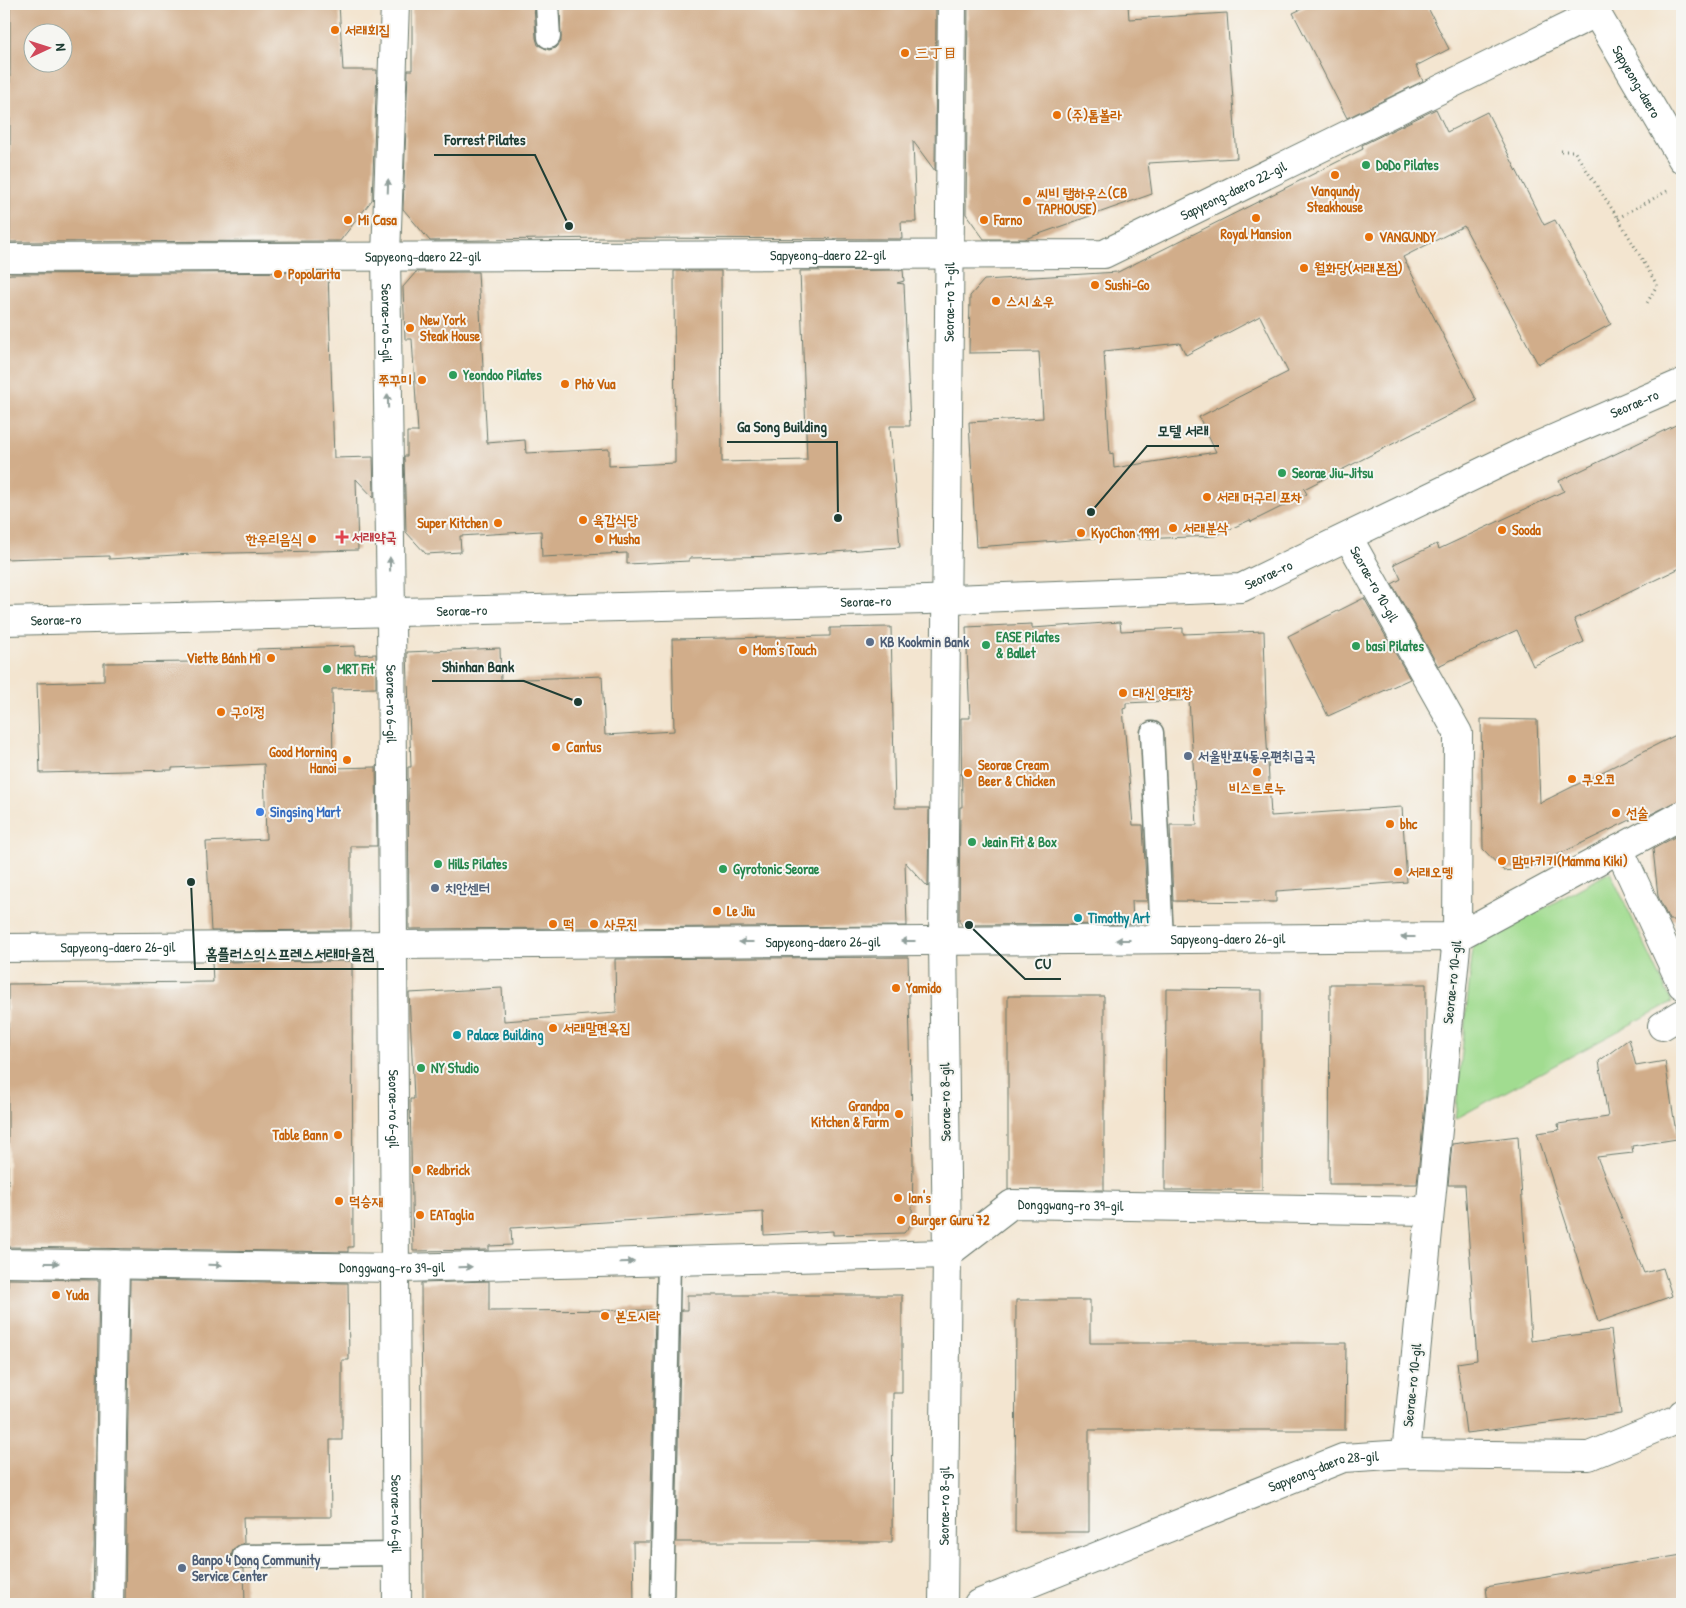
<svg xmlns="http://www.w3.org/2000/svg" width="1686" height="1608" font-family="'Patrick Hand','LXGW WenKai TC','Poor Story',sans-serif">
  <rect width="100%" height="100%" fill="#f6f6f2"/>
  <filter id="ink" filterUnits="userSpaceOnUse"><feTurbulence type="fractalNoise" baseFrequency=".02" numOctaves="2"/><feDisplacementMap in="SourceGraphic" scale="10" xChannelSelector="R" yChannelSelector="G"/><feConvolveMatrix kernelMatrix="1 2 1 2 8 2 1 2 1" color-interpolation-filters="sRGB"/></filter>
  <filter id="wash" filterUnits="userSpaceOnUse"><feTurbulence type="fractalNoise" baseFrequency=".0096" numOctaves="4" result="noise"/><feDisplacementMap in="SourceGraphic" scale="20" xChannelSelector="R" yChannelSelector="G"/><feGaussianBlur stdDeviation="1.12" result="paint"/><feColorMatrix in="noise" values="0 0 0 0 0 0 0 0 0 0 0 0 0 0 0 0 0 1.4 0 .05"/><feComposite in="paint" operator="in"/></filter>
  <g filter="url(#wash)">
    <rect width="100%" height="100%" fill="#f3e5d0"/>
    <path fill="#a1dc90" stroke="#608c62" d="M 1610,872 L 1672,1002 L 1455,1119 L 1473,947 Z"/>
    <g id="blocks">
      <path fill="#d1ad8a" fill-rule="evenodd" d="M 10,4 L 339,4 L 343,70 L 377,70 L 372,200 L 340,241 L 10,242 ZM 32,32 L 62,32 L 62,62 L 32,62 Z
        M 412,4 L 534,4 L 536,38 L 538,45 L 549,50 L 556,48 L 561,42 L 560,4 L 936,4 L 935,171 L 913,141 L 916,222 L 901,222 L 902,239 L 601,238 L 430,241 L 403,209 L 408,70 L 412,70 Z
        M 968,4 L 1128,4 L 1129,19 L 1227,13 L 1237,158 L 1148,163 L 1152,194 L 1025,239 L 984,239 L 966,214 Z
        M 1312,4 L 1426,4 L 1449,49 L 1416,66 L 1423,81 L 1347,118 L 1293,13 Z
        M 1436,109 L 1447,132 L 1487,112 L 1544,225 L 1555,220 L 1611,324 L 1538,364 L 1464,226 L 1403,257 L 1477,401 L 1304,489 L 1307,494 L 1251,522 L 1250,520 L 1215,536 L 1139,539 L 1139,535 L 976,547 L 969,422 L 1043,418 L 1039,352 L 969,353 L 970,296 L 984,280 L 1118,272 L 1363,149 L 1362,145 ZM 1260,316 L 1288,372 L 1199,417 L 1216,452 L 1114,468 L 1113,453 L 1110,454 L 1104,351 L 1180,343 L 1186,355 Z
        M 903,270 L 904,281 L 897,283 L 904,284 L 910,426 L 890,426 L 900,547 L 781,556 L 689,558 L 689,561 L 627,564 L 627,553 L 542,557 L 541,531 L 460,536 L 461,552 L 426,554 L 406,532 L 404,456 L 407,456 L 407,432 L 418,432 L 412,339 L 405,339 L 403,287 L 416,272 L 478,272 L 487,443 L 525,440 L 526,453 L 609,449 L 609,466 L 675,463 L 674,271 L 721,271 L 722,462 L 807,460 L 800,271 Z
        M 328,272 L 334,458 L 373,457 L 374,498 L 356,479 L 358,550 L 192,554 L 109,559 L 109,556 L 4,559 L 4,275 L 11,274 Z
        M 1682,422 L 1682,567 L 1574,619 L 1584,642 L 1533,666 L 1517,630 L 1438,666 L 1392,584 L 1401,579 L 1394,564 L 1437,544 L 1439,549 L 1564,491 L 1559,481 Z
        M 1364,598 L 1410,679 L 1328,716 L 1288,636 Z
        M 1120,622 L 1121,631 L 1183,628 L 1183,634 L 1264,631 L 1266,707 L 1265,707 L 1271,816 L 1402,807 L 1407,882 L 1276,891 L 1276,902 L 1173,901 L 1170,825 L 1197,825 L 1189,700 L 1126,703 L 1126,708 L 1123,709 L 1133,825 L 1143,825 L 1147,901 L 1132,901 L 1133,924 L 962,925 L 959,921 L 960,807 L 962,807 L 961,718 L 970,718 L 966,627 L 1032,624 L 1032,628 Z
        M 891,627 L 895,808 L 929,808 L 928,887 L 905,862 L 907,926 L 409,929 L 408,767 L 411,767 L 407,652 L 500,648 L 501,680 L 602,676 L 605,735 L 674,731 L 672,639 L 830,636 L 830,628 Z
        M 355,646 L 355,655 L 376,654 L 376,688 L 332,689 L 333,768 L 376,767 L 377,846 L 351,846 L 351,930 L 211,931 L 206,842 L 266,839 L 264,764 L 172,768 L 172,770 L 40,773 L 37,683 L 104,681 L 104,663 L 194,662 L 194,659 L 257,656 L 257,649 Z
        M 1481,719 L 1537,720 L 1540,803 L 1682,732 L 1682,799 L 1649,815 L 1649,811 L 1530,868 L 1504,871 L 1483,849 Z
        M 1682,833 L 1682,920 L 1669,920 L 1658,896 L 1653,849 Z
        M 908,957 L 913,1161 L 912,1223 L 904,1233 L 833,1235 L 833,1231 L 764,1235 L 763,1212 L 511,1228 L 512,1245 L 489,1246 L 489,1250 L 413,1251 L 410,1099 L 414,1099 L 409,993 L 502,988 L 504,1021 L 616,1013 L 615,959 Z
        M 352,961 L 353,1247 L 348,1247 L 348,1252 L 8,1247 L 8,984 L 213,982 L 212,962 Z
        M 1330,984 L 1426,984 L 1426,1094 L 1417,1184 L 1329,1184 Z
        M 1166,989 L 1262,990 L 1262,1190 L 1165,1190 Z
        M 1008,996 L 1104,996 L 1104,1190 L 1008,1190 Z
        M 1629,1039 L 1636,1066 L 1665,1061 L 1677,1139 L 1632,1146 L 1633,1153 L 1597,1157 L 1644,1273 L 1663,1268 L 1672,1296 L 1598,1322 L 1537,1133 L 1559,1130 L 1558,1124 L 1608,1117 L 1599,1061 Z
        M 1518,1136 L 1531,1341 L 1611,1330 L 1621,1414 L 1466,1433 L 1457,1363 L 1477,1360 L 1465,1185 L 1448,1185 L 1452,1144 Z
        M 8,1279 L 99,1280 L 93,1604 L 4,1604 L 4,1287 L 8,1287 Z
        M 130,1280 L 348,1283 L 349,1360 L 342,1360 L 342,1440 L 330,1440 L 331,1517 L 243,1517 L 244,1543 L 233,1549 L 231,1557 L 237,1567 L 244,1569 L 245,1604 L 125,1604 Z
        M 489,1281 L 489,1311 L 655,1310 L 650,1542 L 633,1542 L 634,1604 L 423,1604 L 421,1283 Z
        M 687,1295 L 902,1295 L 902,1393 L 893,1393 L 892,1542 L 676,1542 L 681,1310 L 687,1310 Z
        M 1016,1300 L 1090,1300 L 1090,1343 L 1346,1343 L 1345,1430 L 1089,1430 L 1089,1532 L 1015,1532 Z
        M 1682,1555 L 1682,1604 L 1488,1604 L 1486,1587 Z"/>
    </g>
  </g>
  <g filter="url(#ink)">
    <use href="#blocks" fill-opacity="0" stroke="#69786b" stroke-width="1"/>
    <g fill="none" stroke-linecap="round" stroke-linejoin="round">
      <defs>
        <path id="service" d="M 547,4 L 549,37
          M 1152,733 L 1162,939
          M 244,1556 L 396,1554
          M 662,1604 L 669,1261"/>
        <g id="minor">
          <path id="s1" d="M 395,4 L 386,255 L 391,612 L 397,1604"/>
          <path id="s2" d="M 4,258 L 1104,254 L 1596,13"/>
          <path id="s3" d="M 1348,537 L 1458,733 L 1457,937 L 1406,1454"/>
          <path d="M 1619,849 L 1682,985"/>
          <path id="s4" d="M 4,948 L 1457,937 L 1682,815"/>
          <path d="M 1662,1026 L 1682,1014"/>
          <path id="s5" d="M 4,1263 L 402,1268 L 947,1254 L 1012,1204 L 1429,1211"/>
          <path d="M 109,1604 L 115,1264"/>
          <path id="s6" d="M 943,1604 L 947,1254 L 943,941 L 952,4"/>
          <path id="s7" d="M 978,1604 L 1343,1458 L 1406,1454 L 1589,1456 L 1678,1419 L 1682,1414"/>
        </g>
        <g id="tertiary">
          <path id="s8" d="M 4,621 L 926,600 L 1241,588 L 1521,453 L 1682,383"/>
        </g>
        <g id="primary">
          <path id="s9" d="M 1591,4 L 1682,159"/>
        </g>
      </defs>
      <use href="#service" stroke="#69786b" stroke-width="25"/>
      <use href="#minor" stroke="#69786b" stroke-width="30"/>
      <use href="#tertiary" stroke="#69786b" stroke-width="30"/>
      <use href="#primary" stroke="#69786b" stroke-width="30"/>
      <path stroke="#69786b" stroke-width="3" stroke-dasharray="1 4" stroke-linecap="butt" d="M 1561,151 L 1574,151 L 1618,218 L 1657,285 L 1646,305
        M 1618,218 L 1669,190"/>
      <use href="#service" stroke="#fff" stroke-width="22"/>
      <use href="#minor" stroke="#fff" stroke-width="28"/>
      <use href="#tertiary" stroke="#fff" stroke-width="28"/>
      <use href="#primary" stroke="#fff" stroke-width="28"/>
    </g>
    <defs><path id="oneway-solid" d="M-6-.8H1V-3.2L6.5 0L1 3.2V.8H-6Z" transform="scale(1.25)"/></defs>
    <g fill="#8f9e9a">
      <use href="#oneway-solid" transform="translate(388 186) rotate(-88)"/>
      <use href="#oneway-solid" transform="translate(388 401) rotate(-91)"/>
      <use href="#oneway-solid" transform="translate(390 564) rotate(-91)"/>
      <use href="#oneway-solid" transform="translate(1408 937) rotate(180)"/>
      <use href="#oneway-solid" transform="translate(1123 940) rotate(180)"/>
      <use href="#oneway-solid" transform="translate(908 941) rotate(180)"/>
      <use href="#oneway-solid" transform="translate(746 942) rotate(180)"/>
      <use href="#oneway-solid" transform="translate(627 1262) rotate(-2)"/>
      <use href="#oneway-solid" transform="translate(52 1263)"/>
      <use href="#oneway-solid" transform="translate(215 1265) rotate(1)"/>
      <use href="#oneway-solid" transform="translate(465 1267) rotate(-2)"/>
    </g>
  </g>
  <g fill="#e8710a" stroke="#f6f6f2" stroke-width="2">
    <circle cx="335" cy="30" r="5"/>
    <circle cx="905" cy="53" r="5"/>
    <circle cx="1057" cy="115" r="5"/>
    <circle cx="1335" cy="175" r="5"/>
    <circle cx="1027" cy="201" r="5"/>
    <circle cx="1256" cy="218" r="5"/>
    <circle cx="348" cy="220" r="5"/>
    <circle cx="984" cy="220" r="5"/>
    <circle cx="1369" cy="237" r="5"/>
    <circle cx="1304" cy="268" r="5"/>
    <circle cx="278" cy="274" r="5"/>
    <circle cx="1095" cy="285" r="5"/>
    <circle cx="996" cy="301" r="5"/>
    <circle cx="410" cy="328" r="5"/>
    <circle cx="422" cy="380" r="5"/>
    <circle cx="565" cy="384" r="5"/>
    <circle cx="1207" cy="497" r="5"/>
    <circle cx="583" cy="520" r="5"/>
    <circle cx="498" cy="523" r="5"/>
    <circle cx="1173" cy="528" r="5"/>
    <circle cx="1502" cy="530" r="5"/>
    <circle cx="1081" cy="533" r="5"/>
    <circle cx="312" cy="539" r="5"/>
    <circle cx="599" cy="539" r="5"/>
    <circle cx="743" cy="650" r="5"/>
    <circle cx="271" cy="658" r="5"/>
    <circle cx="1123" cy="693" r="5"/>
    <circle cx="221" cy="712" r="5"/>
    <circle cx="556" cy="747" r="5"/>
    <circle cx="347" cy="760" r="5"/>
    <circle cx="1257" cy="772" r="5"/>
    <circle cx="968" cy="773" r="5"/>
    <circle cx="1572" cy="779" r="5"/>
    <circle cx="1616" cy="813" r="5"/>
    <circle cx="1390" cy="824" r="5"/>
    <circle cx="1502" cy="861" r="5"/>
    <circle cx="1398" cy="872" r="5"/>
    <circle cx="717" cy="911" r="5"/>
    <circle cx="553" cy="924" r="5"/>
    <circle cx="594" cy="924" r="5"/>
    <circle cx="896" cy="988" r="5"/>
    <circle cx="553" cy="1028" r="5"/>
    <circle cx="899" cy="1114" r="5"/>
    <circle cx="338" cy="1135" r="5"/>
    <circle cx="417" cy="1170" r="5"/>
    <circle cx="898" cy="1198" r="5"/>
    <circle cx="339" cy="1201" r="5"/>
    <circle cx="420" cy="1215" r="5"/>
    <circle cx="901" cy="1220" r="5"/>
    <circle cx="56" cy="1295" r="5"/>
    <circle cx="605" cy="1316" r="5"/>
  </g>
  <g fill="#2e9e5b" stroke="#f6f6f2" stroke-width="2">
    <circle cx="1366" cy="165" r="5"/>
    <circle cx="453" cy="375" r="5"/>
    <circle cx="1282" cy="473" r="5"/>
    <circle cx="986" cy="645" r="5"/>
    <circle cx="1356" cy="646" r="5"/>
    <circle cx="327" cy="669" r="5"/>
    <circle cx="972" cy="842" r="5"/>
    <circle cx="438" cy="864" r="5"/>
    <circle cx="723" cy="869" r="5"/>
    <circle cx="421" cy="1068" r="5"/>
  </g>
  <path fill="#e0444e" stroke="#f6f6f2" stroke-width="2" d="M339.5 529.5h5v5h5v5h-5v5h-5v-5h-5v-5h5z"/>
  <g fill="#5c6f8a" stroke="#f6f6f2" stroke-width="2">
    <circle cx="870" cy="642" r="5"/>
    <circle cx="1188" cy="756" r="5"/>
    <circle cx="435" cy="888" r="5"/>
    <circle cx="182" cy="1568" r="5"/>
  </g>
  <circle fill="#3f7fe0" stroke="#f6f6f2" stroke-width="2" cx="260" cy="812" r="5"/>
  <g fill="#0f9aa8" stroke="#f6f6f2" stroke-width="2">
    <circle cx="1078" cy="918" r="5"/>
    <circle cx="457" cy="1035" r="5"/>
  </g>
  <g text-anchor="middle" stroke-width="4" stroke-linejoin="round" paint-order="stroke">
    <g font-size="14" font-weight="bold" fill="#c56008" stroke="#f6f6f2" text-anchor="start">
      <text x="345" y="35">서래회집</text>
      <text x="915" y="58">三丁目</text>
      <text x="1067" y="120">(주)톰볼라</text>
      <text x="1335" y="196" text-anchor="middle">Vangundy<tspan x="1335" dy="16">Steakhouse</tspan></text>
      <text x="1037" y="198">씨비 탭하우스(CB<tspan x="1037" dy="16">TAPHOUSE)</tspan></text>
      <text x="358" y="225">Mi Casa</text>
      <text x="994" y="225">Farno</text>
      <text x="1256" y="239" text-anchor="middle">Royal Mansion</text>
      <text x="1379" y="242">VANGUNDY</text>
      <text x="1314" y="273">월화당(서래본점)</text>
      <text x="288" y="279">Popolarita</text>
      <text x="1105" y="290">Sushi-Go</text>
      <text x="1006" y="306">스시 쇼우</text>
      <text x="420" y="325">New York<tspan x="420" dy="16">Steak House</tspan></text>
      <text x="412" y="385" text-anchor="end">쭈꾸미</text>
      <text x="575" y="389">Phở Vua</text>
      <text x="1217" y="502">서래 머구리 포차</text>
      <text x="593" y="525">육갑식당</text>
      <text x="488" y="528" text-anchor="end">Super Kitchen</text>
      <text x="1183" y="533">서래분삭</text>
      <text x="1512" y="535">Sooda</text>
      <text x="1091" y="538">KyoChon 1991</text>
      <text x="302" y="544" text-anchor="end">한우리음식</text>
      <text x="609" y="544">Musha</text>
      <text x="753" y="655">Mom's Touch</text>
      <text x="261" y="663" text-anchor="end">Viette Bánh Mì</text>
      <text x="1133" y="698">대신 양대창</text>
      <text x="231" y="717">구이정</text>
      <text x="566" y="752">Cantus</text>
      <text x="337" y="757" text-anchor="end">Good Morning<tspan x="337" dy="16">Hanoi</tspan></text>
      <text x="978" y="770">Seorae Cream<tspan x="978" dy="16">Beer &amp; Chicken</tspan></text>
      <text x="1582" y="784">쿠오코</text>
      <text x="1257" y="793" text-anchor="middle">비스트로누</text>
      <text x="1626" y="818">선술</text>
      <text x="1400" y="829">bhc</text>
      <text x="1512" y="866">맘마키키(Mamma Kiki)</text>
      <text x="1408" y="877">서래오뎅</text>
      <text x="727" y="916">Le Jiu</text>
      <text x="563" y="929">떡</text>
      <text x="604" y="929">사무진</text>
      <text x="906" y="993">Yamido</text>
      <text x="563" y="1033">서래말면옥집</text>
      <text x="889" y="1111" text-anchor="end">Grandpa<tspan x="889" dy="16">Kitchen &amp; Farm</tspan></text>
      <text x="328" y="1140" text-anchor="end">Table Bann</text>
      <text x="427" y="1175">Redbrick</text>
      <text x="908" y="1203">Ian's</text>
      <text x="349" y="1206">덕승재</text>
      <text x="430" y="1220">EATaglia</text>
      <text x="911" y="1225">Burger Guru 72</text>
      <text x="66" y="1300">Yuda</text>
      <text x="615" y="1321">본도시락</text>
    </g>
    <g font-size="14" fill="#1f3d34" stroke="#f6f6f2">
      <text dy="5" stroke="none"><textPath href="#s9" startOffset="90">Sapyeong-daero</textPath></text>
      <text dy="5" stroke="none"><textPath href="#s2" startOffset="1244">Sapyeong-daero 22-gil</textPath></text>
      <text dy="5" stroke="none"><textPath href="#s2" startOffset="824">Sapyeong-daero 22-gil</textPath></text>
      <text dy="5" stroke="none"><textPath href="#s2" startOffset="419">Sapyeong-daero 22-gil</textPath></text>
      <text dy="5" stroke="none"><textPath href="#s6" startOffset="1302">Seorae-ro 7-gil</textPath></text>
      <text dy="5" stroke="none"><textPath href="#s1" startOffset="319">Seorae-ro 5-gil</textPath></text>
      <text dy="5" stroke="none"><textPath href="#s8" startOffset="1672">Seorae-ro</textPath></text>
      <text dy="5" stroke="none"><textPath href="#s8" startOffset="1268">Seorae-ro</textPath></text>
      <text dy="5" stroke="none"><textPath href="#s3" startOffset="54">Seorae-ro 10-gil</textPath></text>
      <text dy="5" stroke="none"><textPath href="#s8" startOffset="862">Seorae-ro</textPath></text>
      <text dy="5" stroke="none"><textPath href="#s8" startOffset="458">Seorae-ro</textPath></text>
      <text dy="5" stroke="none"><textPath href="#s8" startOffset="52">Seorae-ro</textPath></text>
      <text dy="5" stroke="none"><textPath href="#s1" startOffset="700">Seorae-ro 6-gil</textPath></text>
      <text dy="5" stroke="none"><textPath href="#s4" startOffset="1224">Sapyeong-daero 26-gil</textPath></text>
      <text dy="5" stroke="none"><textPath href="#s4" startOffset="819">Sapyeong-daero 26-gil</textPath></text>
      <text dy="5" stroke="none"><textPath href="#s4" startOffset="114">Sapyeong-daero 26-gil</textPath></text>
      <text transform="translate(1452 982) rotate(-84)" y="5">Seorae-ro 10-gil</text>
      <text transform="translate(945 1102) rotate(-91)" y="5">Seorae-ro 8-gil</text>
      <text dy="5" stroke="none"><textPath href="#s1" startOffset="1105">Seorae-ro 6-gil</textPath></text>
      <text dy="5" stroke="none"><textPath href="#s5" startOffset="1084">Donggwang-ro 39-gil</textPath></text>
      <text dy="5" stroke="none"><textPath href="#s5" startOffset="388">Donggwang-ro 39-gil</textPath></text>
      <text transform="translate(1412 1385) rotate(-84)" y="5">Seorae-ro 10-gil</text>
      <text dy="5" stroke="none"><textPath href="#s7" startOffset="371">Sapyeong-daero 28-gil</textPath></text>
      <text dy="5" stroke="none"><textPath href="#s6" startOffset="98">Seorae-ro 8-gil</textPath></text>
      <text dy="5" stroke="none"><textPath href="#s1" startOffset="1510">Seorae-ro 6-gil</textPath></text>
    </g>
    <g font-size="14" font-weight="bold" fill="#27864d" stroke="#f6f6f2" text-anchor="start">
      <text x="1376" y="170">DoDo Pilates</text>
      <text x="463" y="380">Yeondoo Pilates</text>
      <text x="1292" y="478">Seorae Jiu-Jitsu</text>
      <text x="996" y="642">EASE Pilates<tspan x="996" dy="16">&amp; Ballet</tspan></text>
      <text x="1366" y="651">basi Pilates</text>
      <text x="337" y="674">MRT Fit</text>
      <text x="982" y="847">Jeain Fit &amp; Box</text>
      <text x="448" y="869">Hills Pilates</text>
      <text x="733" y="874">Gyrotonic Seorae</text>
      <text x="431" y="1073">NY Studio</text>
    </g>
    <g font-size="14" font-weight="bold" fill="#be3a42" stroke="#f6f6f2" text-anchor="start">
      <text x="352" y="542">서래약국</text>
    </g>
    <g font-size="14" font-weight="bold" fill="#4e5e75" stroke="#f6f6f2" text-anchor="start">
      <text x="880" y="647">KB Kookmin Bank</text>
      <text x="1198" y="761">서울반포4동우편취급국</text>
      <text x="445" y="893">치안센터</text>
      <text x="192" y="1565">Banpo 4 Dong Community<tspan x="192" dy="16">Service Center</tspan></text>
    </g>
    <g font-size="14" font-weight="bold" fill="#366cbe" stroke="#f6f6f2" text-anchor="start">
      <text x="270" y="817">Singsing Mart</text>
    </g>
    <g font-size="14" font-weight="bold" fill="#0d838f" stroke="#f6f6f2" text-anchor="start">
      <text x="1088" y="923">Timothy Art</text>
      <text x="467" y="1040">Palace Building</text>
    </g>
  </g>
  <path fill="none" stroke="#1f3d34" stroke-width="2" d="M569 226L535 155H434M838 518L837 442H727M1091 512L1147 446H1219M578 702L524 681H432M191 882L195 969H384M969 925L1025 979H1061"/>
  <g fill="#1f3d34" stroke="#f6f6f2" stroke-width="2">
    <circle cx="569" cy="226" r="5"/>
    <circle cx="838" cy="518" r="5"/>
    <circle cx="1091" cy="512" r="5"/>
    <circle cx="578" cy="702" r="5"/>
    <circle cx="191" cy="882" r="5"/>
    <circle cx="969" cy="925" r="5"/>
  </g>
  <g font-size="15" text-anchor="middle" font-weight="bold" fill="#1f3d34" stroke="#f6f6f2" stroke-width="4" stroke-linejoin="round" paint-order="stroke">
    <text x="485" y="145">Forrest Pilates</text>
    <text x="782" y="432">Ga Song Building</text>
    <text x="1183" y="436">모텔 서래</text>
    <text x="478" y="672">Shinhan Bank</text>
    <text x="290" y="959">홈플러스익스프레스서래마을점</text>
    <text x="1043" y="969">CU</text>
  </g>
  <rect width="1686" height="1608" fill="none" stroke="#f6f6f2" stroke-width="20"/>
  <g transform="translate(48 48) rotate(86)"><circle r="24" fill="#f6f6f2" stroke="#a0aca6"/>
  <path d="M0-4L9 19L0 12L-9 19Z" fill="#d1495b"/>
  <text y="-8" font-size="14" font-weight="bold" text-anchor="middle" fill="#1f3d34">N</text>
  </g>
</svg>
